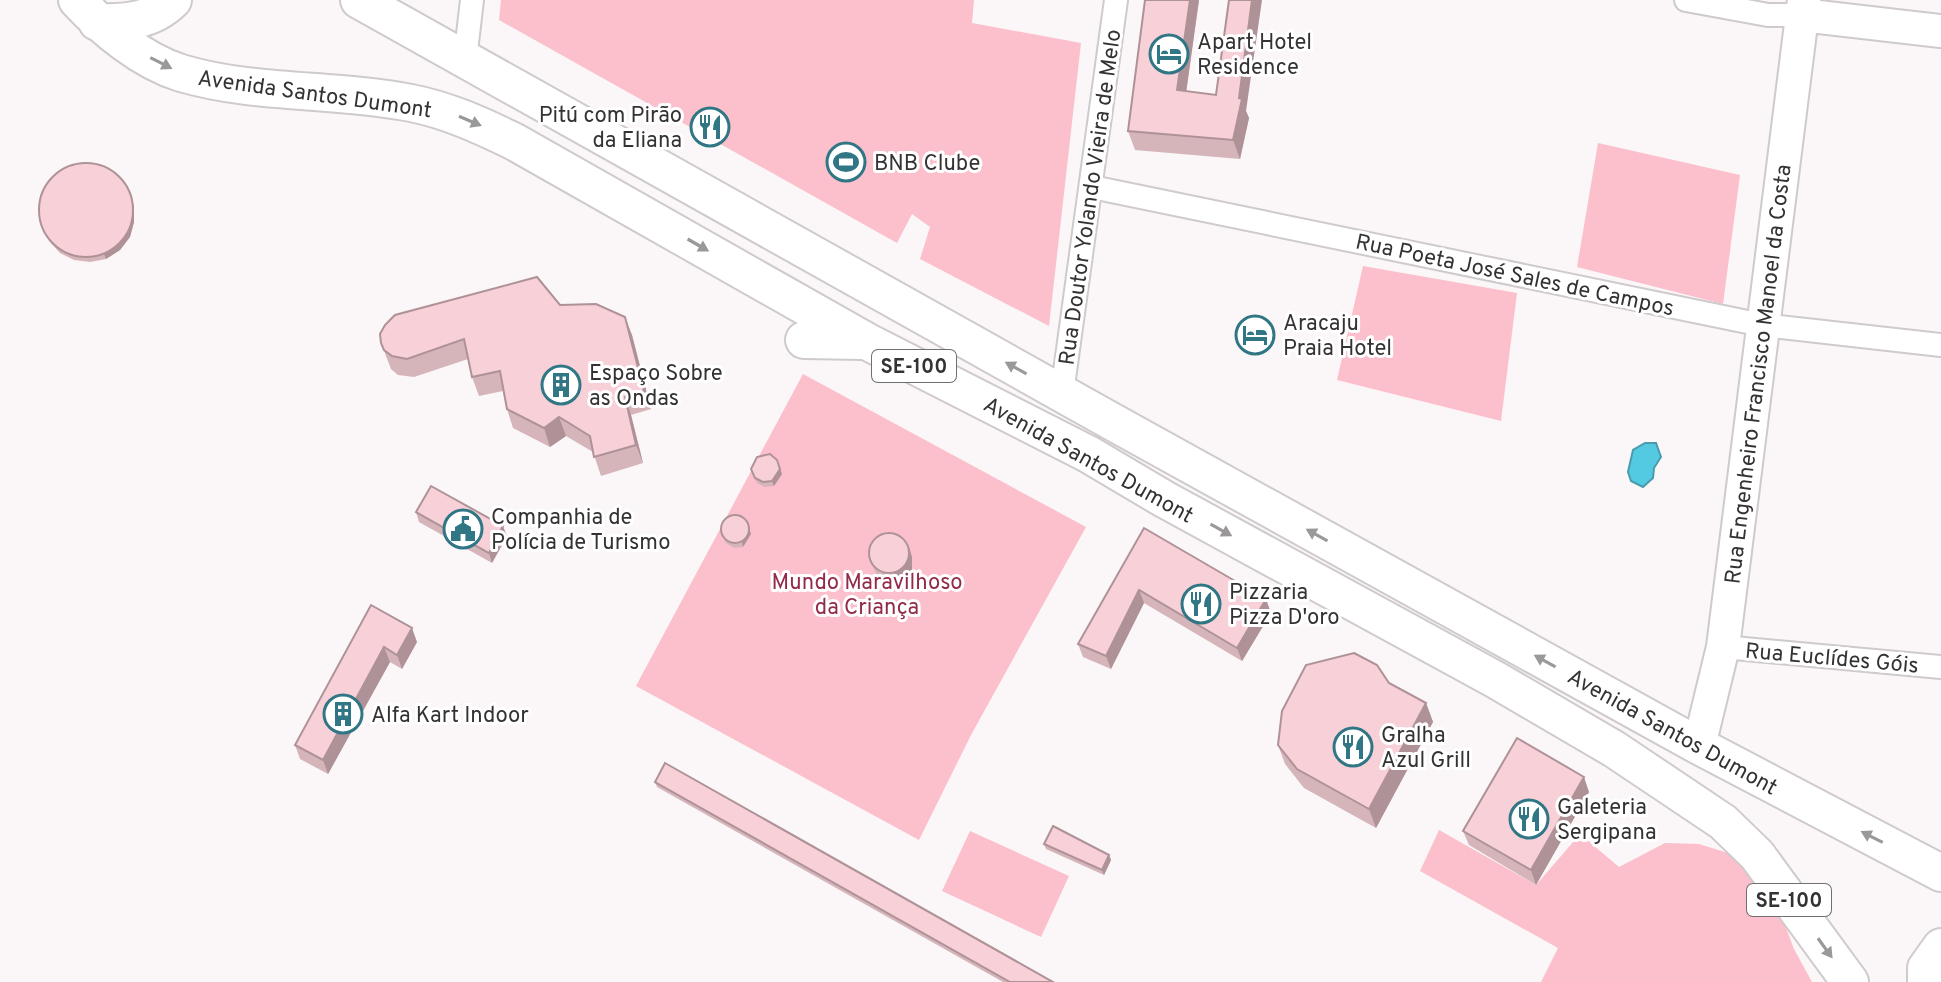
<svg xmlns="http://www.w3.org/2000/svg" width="1941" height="982" font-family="Overpass,sans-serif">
  <rect width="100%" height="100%" fill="#fbf6f7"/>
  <path fill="#fbc0cb" d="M 501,0 L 974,0 L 972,23 L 1081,43 L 1049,326 L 920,259 L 930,227 L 912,214 L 897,243 L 499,20 Z
    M 1598,143 L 1740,175 L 1723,304 L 1577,267 Z
    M 1363,266 L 1517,293 L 1501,421 L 1337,380 Z
    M 803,374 L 1086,527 L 971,735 L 919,840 L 636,686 Z
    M 1439,830 L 1536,885 L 1580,834 L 1619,867 L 1665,843 L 1699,844 L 1728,853 L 1774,896 L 1794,949 L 1812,982 L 1541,982 L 1558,948 L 1420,871 Z
    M 970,831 L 1069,876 L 1041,937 L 942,891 Z"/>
  <path fill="#53cae2" stroke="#4a9cad" stroke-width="2" d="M 1645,443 L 1656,443 L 1661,457 L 1654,468 L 1653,478 L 1643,487 L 1631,481 L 1628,472 L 1633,450 Z"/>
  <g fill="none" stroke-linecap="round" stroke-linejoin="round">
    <defs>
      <path id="street" d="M 1686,0 L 1768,15 L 1802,15
        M 465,60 L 472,0
        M 1092,187 L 1762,325 L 1941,345
        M 1062,393 L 1116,0
        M 1723,647 L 1941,667"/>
      <path id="secondary" d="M 1802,15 L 1941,31
        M 1699,746 L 1723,647 L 1804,0"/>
      <path id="primary" d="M 77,0 C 104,29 142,61 181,73 C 255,95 335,88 411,103 C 447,110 480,125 513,141 L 866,341 L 1088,454 L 1164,499 L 1496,680 L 1614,749 L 1723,822 L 1757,855 L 1850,982
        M 359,0 L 1111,421 L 1699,746 L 1941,873
        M 97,22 C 125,23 152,21 173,0
        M 804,340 L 863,341
        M 1926,982 L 1926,968 L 1941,947"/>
    </defs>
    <use href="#street" stroke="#cfcacb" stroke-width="26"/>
    <use href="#secondary" stroke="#cfcacb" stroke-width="36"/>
    <use href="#primary" stroke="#cfcacb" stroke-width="40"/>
    <use href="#street" stroke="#fff" stroke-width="22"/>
    <use href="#secondary" stroke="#fff" stroke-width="32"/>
    <use href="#primary" stroke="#fff" stroke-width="36"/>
  </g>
  <path fill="#d5b4ba" d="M 1145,0 L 1199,0 L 1186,91 L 1246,111 L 1249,118 L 1240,159 L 1135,150 L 1128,131 Z
    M 130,193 L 134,207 L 134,222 L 130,237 L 120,250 L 106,259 L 90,262 L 74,260 L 60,253 L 49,241 L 41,221 Z
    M 560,305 L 632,335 L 651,409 L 631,415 L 643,463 L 601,476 L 593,452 L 566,436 L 550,447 L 513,428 L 507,409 L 503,391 L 479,396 L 472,377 L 468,359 L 414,377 L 398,375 L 391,369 L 381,343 Z
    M 777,460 L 782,474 L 774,486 L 765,487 L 757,483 L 751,469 Z
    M 416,512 L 507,536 L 492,563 L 419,522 Z
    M 746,520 L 751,534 L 743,547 L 734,548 L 726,543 L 724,538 Z
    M 1144,528 L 1271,613 L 1242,661 L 1144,603 L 1111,669 L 1083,657 L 1078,644 Z
    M 868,556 L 912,557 L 912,570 L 909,576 L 897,583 L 884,582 L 878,578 Z
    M 371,605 L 417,642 L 402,669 L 390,662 L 328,774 L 300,759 L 295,745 Z
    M 1389,683 L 1426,703 L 1433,722 L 1376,828 L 1304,788 L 1285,764 L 1278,745 Z
    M 655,782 L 1053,982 L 1003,982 L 657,787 Z
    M 1589,792 L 1536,885 L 1469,845 L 1463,831 Z
    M 1044,844 L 1109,855 L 1111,860 L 1104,875 L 1046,849 Z"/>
  <path fill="#ae9297" d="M 1190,0 L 1199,0 L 1184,108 L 1177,90 Z
    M 1252,0 L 1262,0 L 1246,111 L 1249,118 L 1240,159 L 1233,140 Z
    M 132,202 L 134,207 L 134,222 L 130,237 L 120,250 L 106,259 L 104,254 Z
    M 625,317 L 632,335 L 651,409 L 644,391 Z
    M 625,397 L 631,415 L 643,463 L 636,445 Z
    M 559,417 L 566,436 L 550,447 L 544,428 Z
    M 780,469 L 782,474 L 774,486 L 772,481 Z
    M 503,526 L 507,536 L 492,563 L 489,553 Z
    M 749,529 L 751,534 L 743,547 L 742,542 Z
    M 909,547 L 912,557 L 912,570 L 909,576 L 897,583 L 894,573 Z
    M 1139,590 L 1144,603 L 1111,669 L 1106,656 Z
    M 1266,599 L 1271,613 L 1242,661 L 1237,648 Z
    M 412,628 L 417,642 L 402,669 L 397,655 Z
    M 384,647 L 390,662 L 328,774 L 323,760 Z
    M 1426,703 L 1433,722 L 1376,828 L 1369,809 Z
    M 1584,777 L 1589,792 L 1536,885 L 1531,870 Z
    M 1109,855 L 1111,860 L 1104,875 L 1102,870 Z"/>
  <path fill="#f8d1d8" stroke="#ae9297" stroke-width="2" d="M 1145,0 L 1190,0 L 1177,90 L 1216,95 L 1229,0 L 1252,0 L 1239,98 L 1242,99 L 1233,140 L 1128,131 Z
    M39 210a47 47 0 1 1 94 0a47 47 0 1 1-94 0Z
    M 537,277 L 560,305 L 596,304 L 625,317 L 644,391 L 625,397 L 636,445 L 594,457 L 590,436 L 559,417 L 544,428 L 507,409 L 500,371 L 472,377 L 464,339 L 407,359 L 392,356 L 384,350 L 381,343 L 380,334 L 385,325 L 395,315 Z
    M 770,454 L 777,460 L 780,469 L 772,481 L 763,482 L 755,478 L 751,469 L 757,457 Z
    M 431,486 L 503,526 L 489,553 L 416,512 Z
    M721 529a14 14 0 1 1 28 0a14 14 0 1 1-28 0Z
    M 1144,528 L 1266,599 L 1237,648 L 1139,590 L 1106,656 L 1078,644 Z
    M869 553a20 20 0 1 1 40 0a20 20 0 1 1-40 0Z
    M 371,605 L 412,628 L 397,655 L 384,647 L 323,760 L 295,745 Z
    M 1354,653 L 1377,665 L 1389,683 L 1426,703 L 1369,809 L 1297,769 L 1278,745 L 1282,711 L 1306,665 Z
    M 1517,738 L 1584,777 L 1531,870 L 1463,831 Z
    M 665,763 L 1053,982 L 1010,982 L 655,782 Z
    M 1053,826 L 1109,855 L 1102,870 L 1044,844 Z"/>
  <defs><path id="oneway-solid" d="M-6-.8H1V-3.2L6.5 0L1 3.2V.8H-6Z" transform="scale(2)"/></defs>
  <g fill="#9a9898">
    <use href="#oneway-solid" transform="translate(161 63) rotate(27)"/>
    <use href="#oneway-solid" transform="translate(470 121) rotate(23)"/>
    <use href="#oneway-solid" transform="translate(698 245) rotate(30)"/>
    <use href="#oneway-solid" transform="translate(1016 368) rotate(-151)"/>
    <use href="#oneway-solid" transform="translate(1221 530) rotate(29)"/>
    <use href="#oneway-solid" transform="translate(1317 535) rotate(-151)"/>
    <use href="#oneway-solid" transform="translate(1545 661) rotate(-151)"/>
    <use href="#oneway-solid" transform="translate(1872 837) rotate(-153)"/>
    <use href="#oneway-solid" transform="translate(1825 948) rotate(54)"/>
  </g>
  <defs>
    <symbol id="hotel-ring" viewBox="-11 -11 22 22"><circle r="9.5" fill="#fff" stroke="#317685" stroke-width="1.5"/><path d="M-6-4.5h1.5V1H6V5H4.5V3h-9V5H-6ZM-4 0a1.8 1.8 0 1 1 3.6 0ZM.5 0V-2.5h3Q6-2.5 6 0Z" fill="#317685"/></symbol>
    <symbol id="restaurant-ring" viewBox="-11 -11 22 22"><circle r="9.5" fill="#fff" stroke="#317685" stroke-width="1.5"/><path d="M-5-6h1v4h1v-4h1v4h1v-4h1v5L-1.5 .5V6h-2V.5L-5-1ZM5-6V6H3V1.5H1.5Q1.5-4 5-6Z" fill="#317685"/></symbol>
    <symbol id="stadium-ring" viewBox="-11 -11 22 22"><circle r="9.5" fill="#fff" stroke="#317685" stroke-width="1.5"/><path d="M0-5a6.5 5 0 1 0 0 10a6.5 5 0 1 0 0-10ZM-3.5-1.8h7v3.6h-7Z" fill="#317685"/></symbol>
    <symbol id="building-ring" viewBox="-11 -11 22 22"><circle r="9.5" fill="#fff" stroke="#317685" stroke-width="1.5"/><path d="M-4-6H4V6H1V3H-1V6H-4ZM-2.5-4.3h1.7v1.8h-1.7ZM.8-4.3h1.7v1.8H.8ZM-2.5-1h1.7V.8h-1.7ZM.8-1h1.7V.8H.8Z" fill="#317685"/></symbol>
    <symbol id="civic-ring" viewBox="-11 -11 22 22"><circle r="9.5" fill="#fff" stroke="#317685" stroke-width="1.5"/><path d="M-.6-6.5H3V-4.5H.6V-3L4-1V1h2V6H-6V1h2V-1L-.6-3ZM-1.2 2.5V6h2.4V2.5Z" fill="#317685"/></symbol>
  </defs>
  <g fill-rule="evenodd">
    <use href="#hotel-ring" x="1147" y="32" width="44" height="44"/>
    <use href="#restaurant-ring" x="688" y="105" width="44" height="44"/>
    <use href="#stadium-ring" x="824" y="140" width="44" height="44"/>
    <use href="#hotel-ring" x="1233" y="313" width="44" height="44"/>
    <use href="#building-ring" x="539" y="363" width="44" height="44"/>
    <use href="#civic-ring" x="441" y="507" width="44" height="44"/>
    <use href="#restaurant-ring" x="1179" y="582" width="44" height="44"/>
    <use href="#building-ring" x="321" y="692" width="44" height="44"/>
    <use href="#restaurant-ring" x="1331" y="725" width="44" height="44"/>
    <use href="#restaurant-ring" x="1507" y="797" width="44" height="44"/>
  </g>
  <g text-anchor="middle" stroke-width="6" stroke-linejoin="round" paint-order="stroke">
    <g fill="#fff" stroke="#717070" stroke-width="2">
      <rect x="872" y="350" width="84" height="32" rx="6"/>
      <rect x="1747" y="884" width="84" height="32" rx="6"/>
    </g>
    <g font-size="20" font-weight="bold" fill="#343232">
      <text x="914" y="373">SE-100</text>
      <text x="1789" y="907">SE-100</text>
    </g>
    <g font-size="22" fill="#343232" stroke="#fff" text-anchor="start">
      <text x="1197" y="49">Apart Hotel<tspan x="1197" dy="25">Residence</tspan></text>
      <text x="682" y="122" text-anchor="end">Pitú com Pirão<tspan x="682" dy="25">da Eliana</tspan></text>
      <text x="874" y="170">BNB Clube</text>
      <text x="1283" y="330">Aracaju<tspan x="1283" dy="25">Praia Hotel</tspan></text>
      <text x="589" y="380">Espaço Sobre<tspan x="589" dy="25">as Ondas</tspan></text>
      <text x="491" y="524">Companhia de<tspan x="491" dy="25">Polícia de Turismo</tspan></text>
      <text x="1229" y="599">Pizzaria<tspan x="1229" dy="25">Pizza D'oro</tspan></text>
      <text x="371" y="722">Alfa Kart Indoor</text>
      <text x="1381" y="742">Gralha<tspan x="1381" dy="25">Azul Grill</tspan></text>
      <text x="1557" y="814">Galeteria<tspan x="1557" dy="25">Sergipana</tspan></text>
    </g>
    <g font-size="22" fill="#343232" stroke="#fff">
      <text transform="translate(315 93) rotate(8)" y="8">Avenida Santos Dumont</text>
      <text transform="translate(1089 197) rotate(-82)" y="8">Rua Doutor Yolando Vieira de Melo</text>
      <text transform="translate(1515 274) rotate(12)" y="8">Rua Poeta José Sales de Campos</text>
      <text transform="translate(1757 374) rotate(-83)" y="8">Rua Engenheiro Francisco Manoel da Costa</text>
      <text transform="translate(1089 459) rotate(29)" y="8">Avenida Santos Dumont</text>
      <text transform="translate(1832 657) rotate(5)" y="8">Rua Euclídes Góis</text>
      <text transform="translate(1673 731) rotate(29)" y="8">Avenida Santos Dumont</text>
    </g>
    <g font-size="22" fill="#922a49" stroke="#fff">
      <text x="867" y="589">Mundo Maravilhoso<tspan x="867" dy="25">da Criança</tspan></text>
    </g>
  </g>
</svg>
